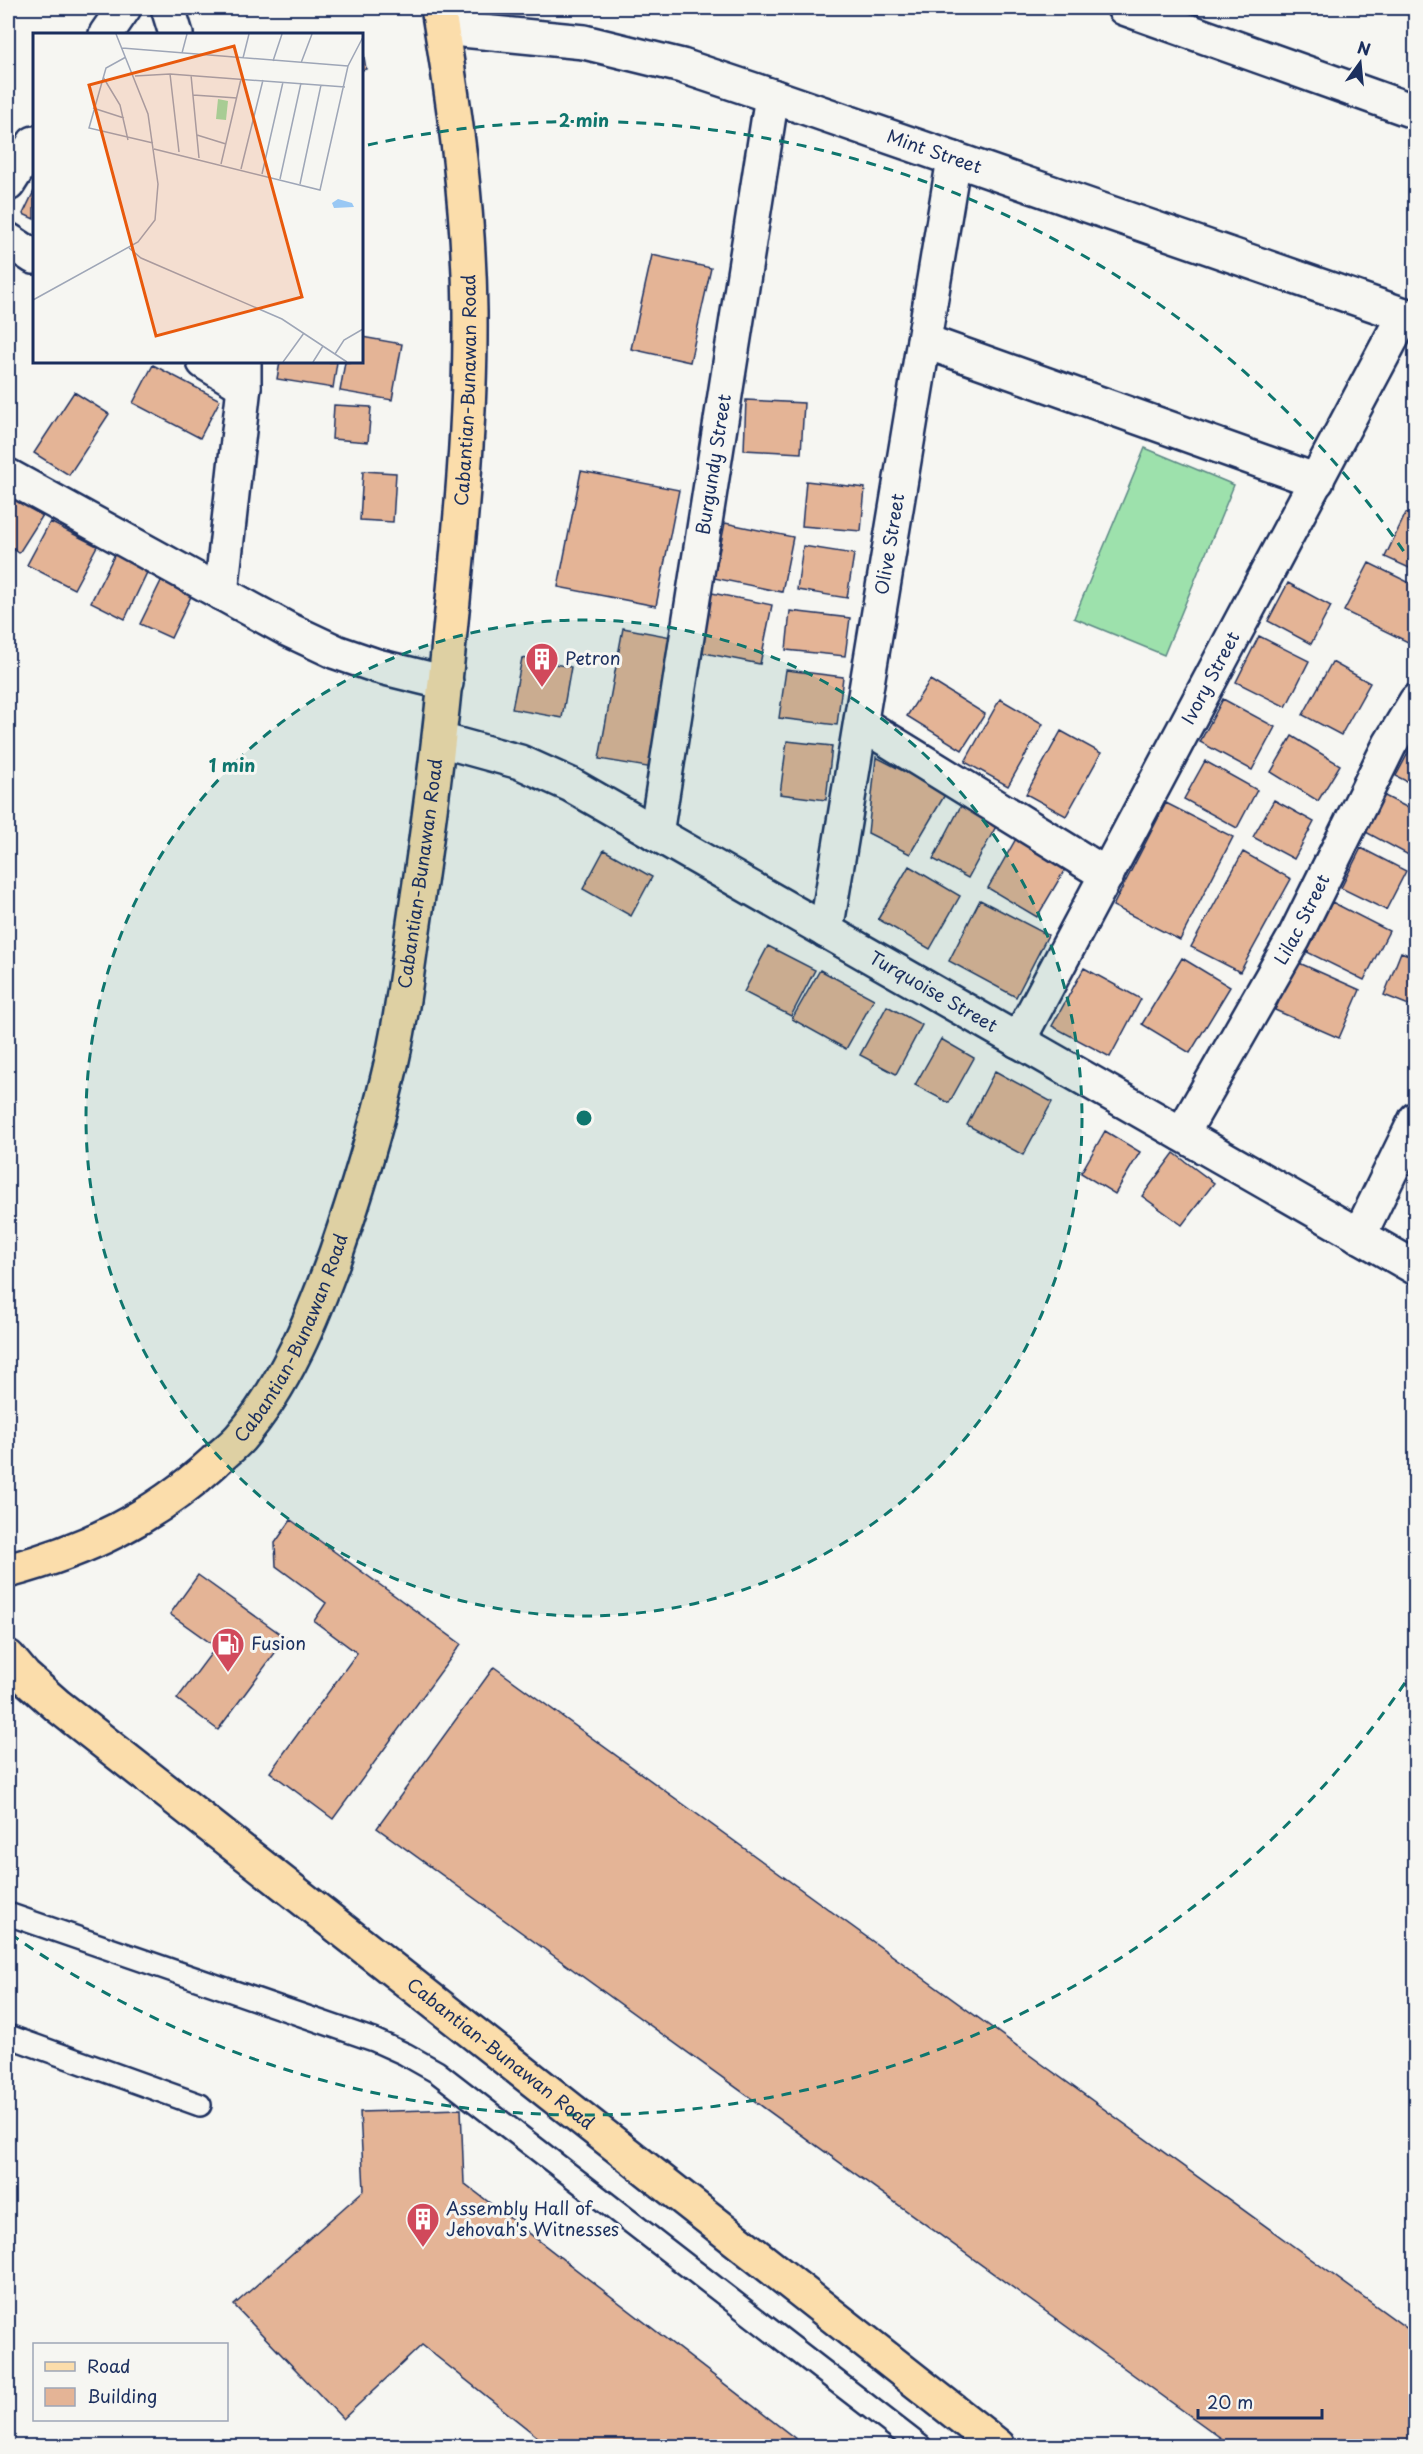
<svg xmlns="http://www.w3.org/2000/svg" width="1423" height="2454" font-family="'Playpen Sans',sans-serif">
  <rect width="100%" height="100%" fill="#f6f6f2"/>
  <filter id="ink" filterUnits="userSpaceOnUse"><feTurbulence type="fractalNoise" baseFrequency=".0167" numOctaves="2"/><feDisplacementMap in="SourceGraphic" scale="12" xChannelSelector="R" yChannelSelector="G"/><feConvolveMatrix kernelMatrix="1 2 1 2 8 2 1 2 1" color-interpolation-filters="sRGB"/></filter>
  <g filter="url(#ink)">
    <path fill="#9de1ac" stroke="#5c8885" stroke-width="1.5" d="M 1145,448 L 1234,485 L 1164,655 L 1074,618 Z"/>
    <path fill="#e4b496" stroke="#1b2f5e" stroke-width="1.5" d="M 362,45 L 366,69 L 362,70 Z
      M 34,191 L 34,219 L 23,214 Z
      M 652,255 L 711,268 L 690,362 L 631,349 Z
      M 362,337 L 402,344 L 392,400 L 340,391 L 345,362 L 362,362 Z
      M 280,362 L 337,362 L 333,388 L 277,379 Z
      M 153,365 L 220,400 L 200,438 L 133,403 Z
      M 74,392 L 109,414 L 69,475 L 34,453 Z
      M 746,400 L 804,403 L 801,453 L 744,450 Z
      M 334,405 L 371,407 L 368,442 L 332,439 Z
      M 363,471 L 396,473 L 393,522 L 360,520 Z
      M 581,471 L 679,490 L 656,606 L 558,587 Z
      M 806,481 L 865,488 L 861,531 L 802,526 Z
      M 10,495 L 43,515 L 19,553 L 8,545 L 8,499 Z
      M 1406,513 L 1416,517 L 1416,571 L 1385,557 Z
      M 50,522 L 97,546 L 74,589 L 27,565 Z
      M 725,523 L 793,537 L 782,592 L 714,578 Z
      M 803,546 L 854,554 L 847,598 L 797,590 Z
      M 117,550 L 150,566 L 125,619 L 91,602 Z
      M 1369,563 L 1416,586 L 1416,627 L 1408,642 L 1344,611 Z
      M 165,573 L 195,588 L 171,638 L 140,624 Z
      M 1288,583 L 1331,606 L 1311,644 L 1268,621 Z
      M 712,593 L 772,605 L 760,664 L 699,652 Z
      M 790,611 L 850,618 L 845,656 L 786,650 Z
      M 623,628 L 677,638 L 653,768 L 599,759 Z
      M 1259,636 L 1309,661 L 1286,707 L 1236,682 Z
      M 522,658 L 571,667 L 562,718 L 512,709 Z
      M 1332,662 L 1370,683 L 1341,735 L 1303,715 Z
      M 786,670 L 843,677 L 837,725 L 779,718 Z
      M 930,680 L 985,714 L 962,750 L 907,716 Z
      M 1000,699 L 1043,724 L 1008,786 L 965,762 Z
      M 1223,699 L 1275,727 L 1252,770 L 1200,742 Z
      M 1061,731 L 1101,753 L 1066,816 L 1026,794 Z
      M 1292,736 L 1340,765 L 1318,801 L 1271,772 Z
      M 1416,738 L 1416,786 L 1396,776 Z
      M 787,741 L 832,746 L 826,800 L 780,794 Z
      M 876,757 L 946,793 L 910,854 L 868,833 Z
      M 1205,761 L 1257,790 L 1237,828 L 1184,799 Z
      M 1381,794 L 1416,812 L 1416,859 L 1362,830 Z
      M 964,800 L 1000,819 L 968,878 L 933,859 Z
      M 1274,800 L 1314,822 L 1294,859 L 1253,837 Z
      M 1166,803 L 1233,837 L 1180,940 L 1113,906 Z
      M 1017,837 L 1067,866 L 1037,917 L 988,888 Z
      M 1361,848 L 1406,871 L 1386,910 L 1341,888 Z
      M 604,850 L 652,877 L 631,916 L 583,889 Z
      M 1243,852 L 1291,879 L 1240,972 L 1191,947 Z
      M 909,866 L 960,896 L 930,949 L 878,919 Z
      M 980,900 L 1048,935 L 1016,997 L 949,961 Z
      M 1332,902 L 1389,931 L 1364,980 L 1307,952 Z
      M 768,946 L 815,970 L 791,1016 L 744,992 Z
      M 1401,952 L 1416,958 L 1416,1008 L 1384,995 Z
      M 1182,958 L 1230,987 L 1190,1053 L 1142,1024 Z
      M 1297,962 L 1360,990 L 1339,1038 L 1275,1010 Z
      M 1084,968 L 1141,999 L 1110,1057 L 1052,1026 Z
      M 820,970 L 874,999 L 846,1049 L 792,1019 Z
      M 887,1006 L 922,1025 L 896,1074 L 860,1055 Z
      M 941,1039 L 974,1058 L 949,1103 L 915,1085 Z
      M 995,1071 L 1052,1102 L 1023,1155 L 967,1125 Z
      M 1105,1131 L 1140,1152 L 1115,1194 L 1081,1173 Z
      M 1174,1153 L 1214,1183 L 1182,1225 L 1142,1196 Z
      M 291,1520 L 461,1644 L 333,1819 L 270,1772 L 357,1653 L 314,1621 L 326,1603 L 276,1566 L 275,1543 Z
      M 198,1575 L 286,1638 L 218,1730 L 177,1699 L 216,1647 L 170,1614 Z
      M 494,1667 L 1416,2335 L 1416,2446 L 1232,2446 L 377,1828 Z
      M 461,2109 L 464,2183 L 805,2446 L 549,2446 L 422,2345 L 343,2419 L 234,2305 L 364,2190 L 360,2112 Z"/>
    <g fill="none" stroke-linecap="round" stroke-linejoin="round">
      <defs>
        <path id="lane" d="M 8,1914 L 374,2040 L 405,2054 L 437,2072 L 920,2446
          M 8,2036 L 200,2105"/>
        <g id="street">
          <path d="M 168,8 L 176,34"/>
          <path d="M 1124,8 L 1416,112"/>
          <path id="s1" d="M 442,28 L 584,42 L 682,66 L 772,96 L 1416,319"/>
          <path d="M 106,34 L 124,8"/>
          <path d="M 8,184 L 34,143"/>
          <path d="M 8,240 L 34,257"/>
          <path d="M 924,341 L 1317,481"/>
          <path d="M 204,362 L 244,386"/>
          <path d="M 8,476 L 287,629 L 336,652 L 377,666 L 446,683"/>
          <path d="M 221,593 L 244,386 L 244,362"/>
          <path d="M 862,724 L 1107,875"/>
          <path id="s2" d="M 440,740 L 520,762 L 571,785 L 1416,1268"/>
          <path id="s3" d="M 656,834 L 772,96"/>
          <path id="s4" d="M 826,931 L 954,159"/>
          <path id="s5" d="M 1018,1041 L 1404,315"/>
          <path id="s6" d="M 1182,1134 L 1294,938 L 1390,744 L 1416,701"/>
          <path d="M 1359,1236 L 1416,1119"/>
        </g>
        <g id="primary">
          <path id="s7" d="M 8,1571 C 87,1550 153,1518 214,1462 C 222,1454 232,1447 240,1438 C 285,1386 313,1317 336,1253 C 356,1195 374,1136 388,1077 C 400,1029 406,979 413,930 C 427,838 439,745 448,652 C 459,539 471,426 470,312 C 469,210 455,108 438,8"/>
          <path id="s8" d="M 8,1657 L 24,1676 L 58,1706 L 998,2446"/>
        </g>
      </defs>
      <use href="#lane" stroke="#1b2f5e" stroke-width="26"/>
      <use href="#street" stroke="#1b2f5e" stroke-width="38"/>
      <use href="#primary" stroke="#1b2f5e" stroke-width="38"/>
      <use href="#lane" stroke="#f6f6f2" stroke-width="21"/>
      <use href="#street" stroke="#f6f6f2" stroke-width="33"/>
      <use href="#primary" stroke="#fbddab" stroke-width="33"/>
    </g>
  </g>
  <circle cx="584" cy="1118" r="498" fill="#0f766e" fill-opacity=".12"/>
  <g fill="none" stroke="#0f766e" stroke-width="3" stroke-dasharray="10 8">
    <circle cx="584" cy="1118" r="498"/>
    <path d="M1415 1668A997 997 0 0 1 12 1935M368 145A997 997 0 0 1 1415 568"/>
  </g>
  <defs>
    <symbol id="building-pin" viewBox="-11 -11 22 30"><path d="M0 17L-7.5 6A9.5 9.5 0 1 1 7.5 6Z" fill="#d1495b" stroke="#f6f6f2"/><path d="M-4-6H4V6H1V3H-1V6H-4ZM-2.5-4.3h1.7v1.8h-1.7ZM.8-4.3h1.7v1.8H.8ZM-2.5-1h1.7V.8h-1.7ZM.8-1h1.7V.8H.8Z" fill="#fff"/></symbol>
    <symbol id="fuel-pin" viewBox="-11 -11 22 30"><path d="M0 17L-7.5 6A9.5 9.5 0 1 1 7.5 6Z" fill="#d1495b" stroke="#f6f6f2"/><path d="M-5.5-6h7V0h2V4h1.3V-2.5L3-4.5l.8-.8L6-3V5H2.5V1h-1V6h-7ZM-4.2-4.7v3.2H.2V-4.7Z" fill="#fff"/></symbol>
  </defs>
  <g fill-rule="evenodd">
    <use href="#building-pin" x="523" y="640" width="38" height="52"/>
    <use href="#fuel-pin" x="209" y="1625" width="38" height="52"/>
    <use href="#building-pin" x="404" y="2200" width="38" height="52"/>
  </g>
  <g text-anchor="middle" stroke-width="6" stroke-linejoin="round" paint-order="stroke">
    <g font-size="18" fill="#1b2f5e" stroke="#f6f6f2">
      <text dy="6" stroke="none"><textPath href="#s1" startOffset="510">Mint Street</textPath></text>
      <text dy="6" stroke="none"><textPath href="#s7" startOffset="1356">Cabantian-Bunawan Road</textPath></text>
      <text dy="6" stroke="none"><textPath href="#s3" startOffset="374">Burgundy Street</textPath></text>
      <text dy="6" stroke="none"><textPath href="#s4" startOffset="392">Olive Street</textPath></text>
      <text dy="6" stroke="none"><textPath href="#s5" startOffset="411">Ivory Street</textPath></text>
      <text dy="6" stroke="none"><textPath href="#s7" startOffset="870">Cabantian-Bunawan Road</textPath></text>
      <text dy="6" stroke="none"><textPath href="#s6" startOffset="246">Lilac Street</textPath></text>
      <text dy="6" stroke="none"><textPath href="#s2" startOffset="556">Turquoise Street</textPath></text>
      <text dy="6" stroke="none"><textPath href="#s7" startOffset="384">Cabantian-Bunawan Road</textPath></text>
      <text dy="6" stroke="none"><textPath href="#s8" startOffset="633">Cabantian-Bunawan Road</textPath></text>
    </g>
    <g font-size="18" fill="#1b2f5e" stroke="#f6f6f2" text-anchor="start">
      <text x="565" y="665">Petron</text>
      <text x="251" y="1650">Fusion</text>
      <text x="446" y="2215">Assembly Hall of<tspan x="446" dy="21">Jehovah's Witnesses</tspan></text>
    </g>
  </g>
  <g transform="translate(33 33)">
    <rect width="330" height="330" fill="#f6f6f2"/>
    <path d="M 185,66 L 195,68 L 193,87 L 183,86 Z" fill="#9de1ac"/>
    <path d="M 305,166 L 319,170 L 321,174 L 301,175 L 299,170 Z" fill="#99c8f4"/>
    <path fill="none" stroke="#9ea6b7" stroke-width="1.5" d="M 89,15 L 315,33M 149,20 L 154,1M 93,24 L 73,35 L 56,95 L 120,110M 210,25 L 216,1M 240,28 L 249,1M 268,30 L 279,1M 137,41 L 146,119M 158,42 L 166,125M 102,43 L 137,41 L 312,54M 70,44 L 87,72 L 95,107M 160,62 L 204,65M 60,75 L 91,85M 164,102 L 193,111M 121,116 L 287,157 L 315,33 L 330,4M 188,131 L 208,46M 208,136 L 230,47M 229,141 L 250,49M 247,146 L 268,50M 267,151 L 288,52M 96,215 L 108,225 L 249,286 L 314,329M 0,267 L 105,209 L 122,187 L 125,151 L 115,81 L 83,1M 302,321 L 311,307 L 330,296M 250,329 L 271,300M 280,329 L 290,313"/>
    <path fill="#e8590c" fill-opacity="0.15" stroke="#e8590c" stroke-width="3" d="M 201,13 L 269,264 L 123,303 L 56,52 Z"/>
    <rect width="330" height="330" fill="none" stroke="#1b2f5e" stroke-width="3"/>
  </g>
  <circle cx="584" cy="1118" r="9" fill="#0f766e" stroke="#f6f6f2" stroke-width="3"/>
  <g font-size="18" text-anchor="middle" font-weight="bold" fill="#0f766e" stroke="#f6f6f2" stroke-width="6" stroke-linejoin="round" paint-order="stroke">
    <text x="584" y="127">2 min</text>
    <text x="232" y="772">1 min</text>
  </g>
  <rect width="1423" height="2454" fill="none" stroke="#f6f6f2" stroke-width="30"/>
  <rect x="15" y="15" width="1393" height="2424" fill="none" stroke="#1b2f5e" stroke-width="2" filter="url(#ink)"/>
  <rect x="33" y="2343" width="195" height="78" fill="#f6f6f2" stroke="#9ea6b7" stroke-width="1.5"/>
  <rect x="45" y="2362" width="30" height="9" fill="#fbddab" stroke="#9ea6b7" stroke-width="1.5"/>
  <text x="87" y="2373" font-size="18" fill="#1b2f5e">Road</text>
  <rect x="45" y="2388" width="30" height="18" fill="#e4b496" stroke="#9ea6b7" stroke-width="1.5"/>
  <text x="87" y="2403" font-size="18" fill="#1b2f5e">Building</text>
  <g transform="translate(1360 63) rotate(15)" stroke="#f6f6f2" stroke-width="4.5" paint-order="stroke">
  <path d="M0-4.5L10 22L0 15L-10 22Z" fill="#1b2f5e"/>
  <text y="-9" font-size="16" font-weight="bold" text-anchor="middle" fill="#1b2f5e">N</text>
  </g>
  <path d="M1198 2409v9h124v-9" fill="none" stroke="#1b2f5e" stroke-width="3"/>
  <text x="1207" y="2409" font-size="18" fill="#1b2f5e" stroke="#f6f6f2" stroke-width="4.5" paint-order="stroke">20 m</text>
</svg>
